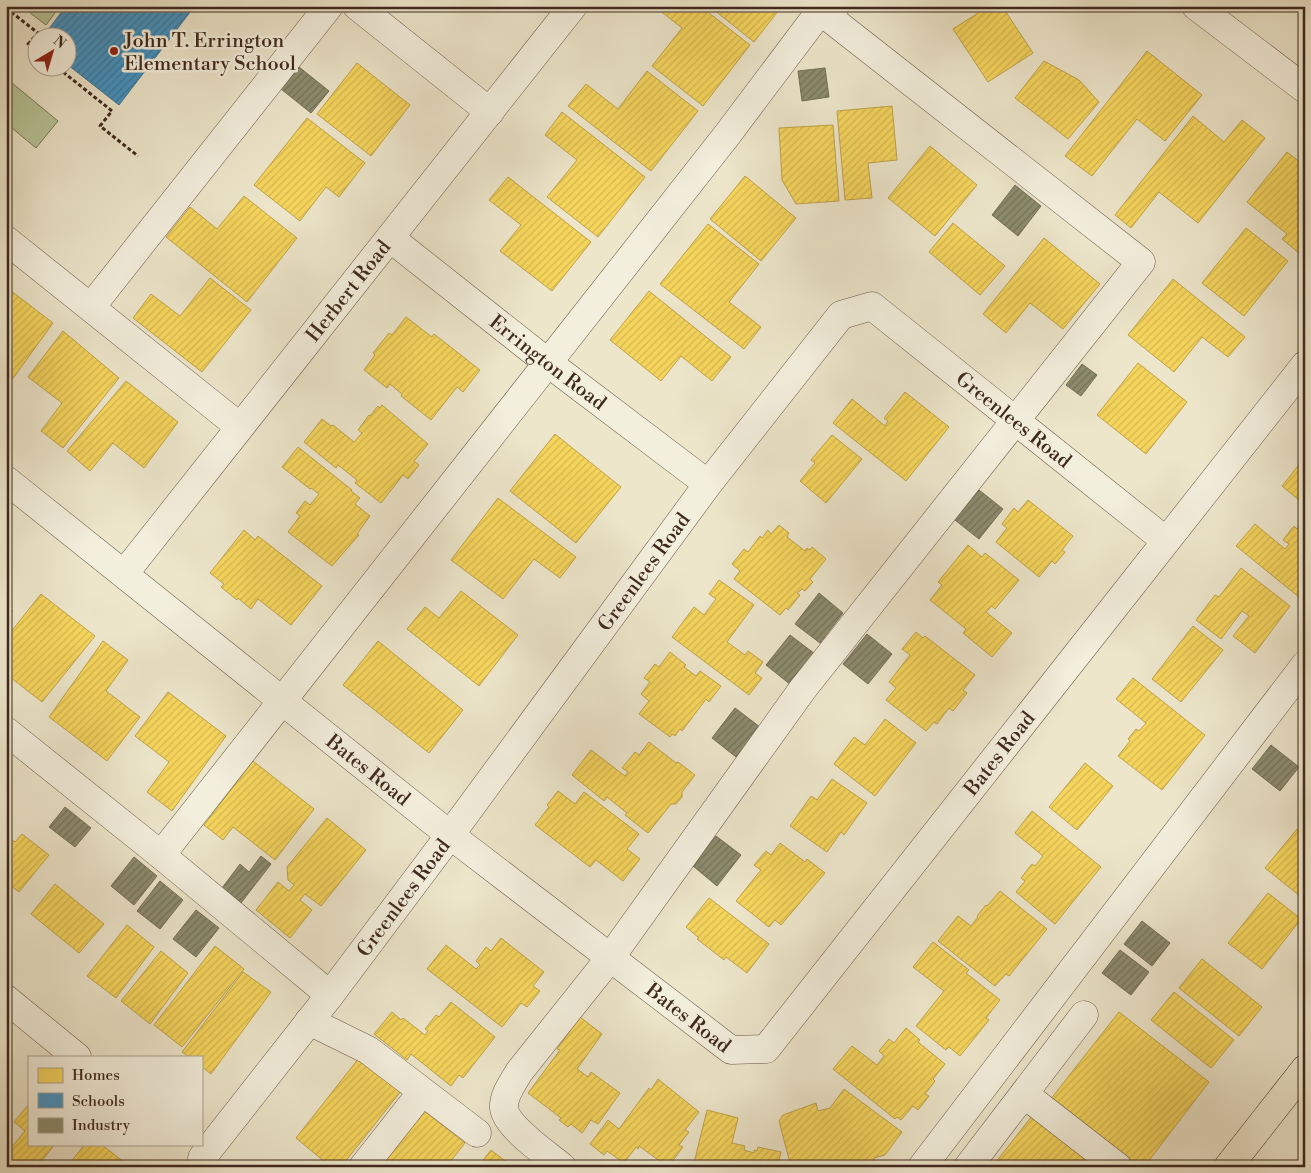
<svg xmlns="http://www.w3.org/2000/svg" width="1311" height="1173" font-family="'Libre Bodoni',serif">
  <defs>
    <pattern id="homes-hatch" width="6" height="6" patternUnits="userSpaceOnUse" patternTransform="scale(1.25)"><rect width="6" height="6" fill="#f6d55c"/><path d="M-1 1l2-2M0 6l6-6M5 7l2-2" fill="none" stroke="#d4b750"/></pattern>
    <pattern id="schools-hatch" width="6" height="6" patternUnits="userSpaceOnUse" patternTransform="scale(1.25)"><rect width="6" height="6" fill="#4393c3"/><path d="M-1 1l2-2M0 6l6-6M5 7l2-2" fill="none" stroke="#39789e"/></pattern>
    <pattern id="industry-hatch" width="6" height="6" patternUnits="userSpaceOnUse" patternTransform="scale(1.25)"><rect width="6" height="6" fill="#8c8c6e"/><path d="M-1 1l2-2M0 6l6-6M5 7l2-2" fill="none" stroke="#74725a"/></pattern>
  </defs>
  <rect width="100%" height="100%" fill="#ede6cb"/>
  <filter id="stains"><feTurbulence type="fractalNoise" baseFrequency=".004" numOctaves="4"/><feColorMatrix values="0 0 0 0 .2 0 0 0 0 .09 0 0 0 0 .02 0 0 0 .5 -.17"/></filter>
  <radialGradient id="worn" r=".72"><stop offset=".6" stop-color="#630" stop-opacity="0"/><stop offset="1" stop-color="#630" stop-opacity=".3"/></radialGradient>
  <path fill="#b7c598" stroke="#7b775b" d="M 21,6 L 60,6 L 46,25 Z
    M 6,78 L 58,121 L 36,148 L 6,123 Z"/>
  <path fill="url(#homes-hatch)" stroke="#bfa149" d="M 463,6 L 474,6 L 470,12 Z
    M 654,6 L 700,6 L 750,45 L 703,106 L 652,66 L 682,28 Z
    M 709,6 L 782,6 L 754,42 Z
    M 989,6 L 1002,6 L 1033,53 L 988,82 L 953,29 Z
    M 1147,51 L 1202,95 L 1165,141 L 1137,119 L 1092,176 L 1065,156 Z
    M 1044,61 L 1079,80 L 1099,102 L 1068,139 L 1015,98 Z
    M 357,63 L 410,105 L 371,156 L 317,114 Z
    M 647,71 L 698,111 L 651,171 L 568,106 L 586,84 L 618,109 Z
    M 892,106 L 897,160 L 868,163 L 872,198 L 845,200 L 837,111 Z
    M 562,112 L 645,177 L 598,237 L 547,197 L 577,160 L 545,135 Z
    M 1193,116 L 1224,142 L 1242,120 L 1265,138 L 1198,223 L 1159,192 L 1131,228 L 1115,215 Z
    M 307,118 L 365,163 L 339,197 L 326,187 L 300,221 L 254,185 Z
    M 833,125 L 839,201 L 796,204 L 782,180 L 779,128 Z
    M 930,146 L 977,185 L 935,236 L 888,198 Z
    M 1287,152 L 1305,166 L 1305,258 L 1282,239 L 1287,234 L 1247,202 Z
    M 745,176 L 796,218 L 761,261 L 710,219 Z
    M 508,177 L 591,242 L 552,291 L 500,251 L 521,225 L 489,200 Z
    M 244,196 L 297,238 L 247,302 L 166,237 L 190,207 L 217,229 Z
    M 953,223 L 1005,266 L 980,295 L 929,252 Z
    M 708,224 L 759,264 L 729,302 L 761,327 L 744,349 L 660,284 Z
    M 1246,228 L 1288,261 L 1244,316 L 1202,283 Z
    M 1044,238 L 1100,284 L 1063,329 L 1030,303 L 1006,333 L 983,314 Z
    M 210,278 L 251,310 L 202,372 L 133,318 L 151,294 L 180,316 Z
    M 1173,279 L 1245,337 L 1228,357 L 1202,337 L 1174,372 L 1128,335 Z
    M 6,287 L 53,323 L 6,388 Z
    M 649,291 L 731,357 L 712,381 L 681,356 L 661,381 L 610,340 Z
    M 406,317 L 432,337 L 434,334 L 480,370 L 463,392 L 457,387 L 431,420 L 401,396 L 402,394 L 390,384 L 387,388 L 364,370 L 375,355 L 373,353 L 389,333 L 392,335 Z
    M 63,331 L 119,378 L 63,448 L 41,431 L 62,403 L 28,377 Z
    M 1138,363 L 1187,402 L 1146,454 L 1097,415 Z
    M 126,381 L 178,422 L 144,468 L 113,443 L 90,471 L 67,451 Z
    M 905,392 L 949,427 L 906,481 L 833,423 L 852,399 L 885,426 L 888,421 L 884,418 Z
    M 382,405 L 428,444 L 414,461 L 419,465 L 408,479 L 403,475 L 381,503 L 355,483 L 357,480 L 338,465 L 336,468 L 304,442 L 322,419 L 331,426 L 333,425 L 354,442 L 362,433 L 358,430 L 369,415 L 370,416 L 378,406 L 380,408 Z
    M 555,434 L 621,487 L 576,543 L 510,491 Z
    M 832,435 L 862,459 L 826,503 L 800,481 L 815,463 L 811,460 Z
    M 298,447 L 352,490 L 351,491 L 360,498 L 355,504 L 370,516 L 357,534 L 359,535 L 332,566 L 288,532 L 300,516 L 296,513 L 305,501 L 310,505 L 319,494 L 311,488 L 310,489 L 282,467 Z
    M 1302,461 L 1305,464 L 1305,505 L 1282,486 Z
    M 498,498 L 576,557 L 560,578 L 534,559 L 503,599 L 451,560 Z
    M 1028,500 L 1073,536 L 1062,550 L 1065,552 L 1055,564 L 1052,561 L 1039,577 L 996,542 L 1007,528 L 1002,524 L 1014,508 L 1018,512 Z
    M 1305,520 L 1305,602 L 1236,546 L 1255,524 L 1285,549 L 1289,544 L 1283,540 L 1294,526 L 1297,529 Z
    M 779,525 L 789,533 L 787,537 L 805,551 L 807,548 L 810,550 L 812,547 L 826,559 L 810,579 L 813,582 L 805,591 L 802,589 L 797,593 L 800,595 L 788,610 L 786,608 L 780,615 L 734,579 L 740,571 L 732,564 L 744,549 L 748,552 L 760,536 L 762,538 L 768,530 L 771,534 Z
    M 244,530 L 255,540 L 258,536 L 322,586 L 291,625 L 258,599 L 251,609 L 238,598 L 237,600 L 221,587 L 224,584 L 210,573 Z
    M 968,545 L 982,557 L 985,553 L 1019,580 L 995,609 L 992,606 L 986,612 L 1012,633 L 992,657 L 963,633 L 966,629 L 930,600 L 942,585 L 938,582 Z
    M 1241,568 L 1290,606 L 1255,653 L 1233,636 L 1249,616 L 1242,611 L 1221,639 L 1196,620 L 1215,595 L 1219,597 Z
    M 719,580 L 754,605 L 727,642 L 745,655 L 748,651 L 763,662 L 755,673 L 762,678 L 749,695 L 672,637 L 694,607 L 704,615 L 716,599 L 709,594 Z
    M 461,591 L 518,635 L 479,686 L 407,629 L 425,607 L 439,618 Z
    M 41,594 L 95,636 L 42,702 L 6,674 L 6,638 Z
    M 6,606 L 13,611 L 6,620 Z
    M 1193,626 L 1223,650 L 1181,702 L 1152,679 Z
    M 916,632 L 923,638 L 925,636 L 975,675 L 963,690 L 967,693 L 953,711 L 949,708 L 937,724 L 934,722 L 926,731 L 886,700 L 896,688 L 889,682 L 910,655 L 902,649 Z
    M 103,641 L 128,660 L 106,691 L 140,717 L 107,761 L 49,717 Z
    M 378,641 L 463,710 L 429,753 L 343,685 Z
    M 670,652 L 686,665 L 684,667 L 696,676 L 700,671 L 721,686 L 709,702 L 706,699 L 682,731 L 680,729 L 675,736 L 672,734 L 670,737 L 639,714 L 649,701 L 641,694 L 650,682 L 644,678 L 655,664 L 659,667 Z
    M 1133,678 L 1205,735 L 1162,790 L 1118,756 L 1130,741 L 1128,739 L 1136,729 L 1139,731 L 1146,723 L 1116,699 Z
    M 168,692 L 226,736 L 172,811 L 147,792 L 169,762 L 135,736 Z
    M 885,719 L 916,743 L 875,796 L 834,764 L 854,737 L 865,745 Z
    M 649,742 L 676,763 L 678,762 L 695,775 L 682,792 L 682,797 L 676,804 L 671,804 L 648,833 L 625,815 L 627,813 L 607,797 L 604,801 L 572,775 L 591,750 L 625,776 L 628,772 L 622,768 L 635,752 L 639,755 Z
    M 253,761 L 314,809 L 275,860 L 233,827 L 223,840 L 204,825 Z
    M 1085,763 L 1113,786 L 1077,830 L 1049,807 Z
    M 832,779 L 867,803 L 844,835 L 841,832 L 827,852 L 790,826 L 811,796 L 817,800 Z
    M 558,791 L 575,804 L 584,792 L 639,834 L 627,849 L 640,859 L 623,881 L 596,860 L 590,867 L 535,825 L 549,807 L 547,805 Z
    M 1032,811 L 1101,867 L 1055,924 L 1016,892 L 1025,881 L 1021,878 L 1032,864 L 1035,866 L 1043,856 L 1015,833 Z
    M 327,818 L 366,850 L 321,906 L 305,894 L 300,900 L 312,910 L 290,938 L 256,910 L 278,882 L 289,891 L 294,885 L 288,880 L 287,867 Z
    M 1297,829 L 1305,835 L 1305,900 L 1265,868 Z
    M 22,834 L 49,855 L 19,892 L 6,882 L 6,835 L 15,842 Z
    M 780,843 L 805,862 L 807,859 L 825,873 L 781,925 L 775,920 L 769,927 L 736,901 L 761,870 L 754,865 L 766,851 L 771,855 Z
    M 55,884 L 104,924 L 79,953 L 31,914 Z
    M 1000,891 L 1047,929 L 1009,976 L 1006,974 L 995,986 L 938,941 L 958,916 L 971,926 L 978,917 L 977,916 L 986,905 L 987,906 Z
    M 1268,893 L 1301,919 L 1262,969 L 1228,943 Z
    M 709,898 L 769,944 L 747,973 L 726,957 L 724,960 L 697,939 L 699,938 L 686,927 Z
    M 127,925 L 154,947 L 116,998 L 87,976 Z
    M 501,938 L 544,972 L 533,986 L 540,991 L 527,1007 L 521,1003 L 502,1027 L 427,969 L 446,945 L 476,969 L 480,965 L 476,961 L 486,947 L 491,951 Z
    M 933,942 L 969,970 L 966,973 L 1000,1000 L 986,1018 L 989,1020 L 960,1056 L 949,1047 L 946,1050 L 916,1026 L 944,991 L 913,967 Z
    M 215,946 L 244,969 L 182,1047 L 154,1025 Z
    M 161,951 L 188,973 L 150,1024 L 121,1001 Z
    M 1202,959 L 1262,1007 L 1239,1036 L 1179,988 Z
    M 243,972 L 271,992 L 211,1074 L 201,1066 L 201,1057 L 189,1057 L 182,1052 Z
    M 1174,992 L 1234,1040 L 1211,1068 L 1151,1020 Z
    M 451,1002 L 495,1037 L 463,1078 L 459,1075 L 451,1086 L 411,1054 L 407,1060 L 374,1034 L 392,1012 L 401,1020 L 403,1018 L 425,1035 L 428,1031 L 425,1029 L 436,1015 L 439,1017 Z
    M 1119,1012 L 1209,1082 L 1144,1167 L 1136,1167 L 1050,1100 Z
    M 580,1017 L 602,1034 L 577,1069 L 588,1077 L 591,1072 L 620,1093 L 598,1124 L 591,1120 L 582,1133 L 571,1124 L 568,1127 L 559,1120 L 561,1118 L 528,1093 L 560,1050 L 557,1049 Z
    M 906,1028 L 920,1040 L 918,1042 L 945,1064 L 933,1079 L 935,1081 L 925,1094 L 929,1096 L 918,1110 L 913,1106 L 901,1120 L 897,1117 L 895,1119 L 833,1069 L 852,1046 L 877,1065 L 884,1056 L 879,1051 L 889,1039 L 894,1043 Z
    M 359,1058 L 401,1091 L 341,1167 L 331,1167 L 296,1138 Z
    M 658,1079 L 699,1112 L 685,1130 L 689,1132 L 679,1145 L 683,1147 L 668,1167 L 639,1146 L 638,1149 L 636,1147 L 624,1163 L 607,1151 L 604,1155 L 590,1144 L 608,1120 L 619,1129 L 649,1088 L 651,1090 Z
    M 844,1089 L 902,1132 L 885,1155 L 874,1158 L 876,1166 L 852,1167 L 851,1163 L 838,1167 L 791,1167 L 779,1121 L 783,1115 L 816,1103 L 818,1111 L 830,1108 Z
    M 29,1104 L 29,1144 L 55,1144 L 37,1167 L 11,1167 L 6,1163 L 6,1154 L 25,1131 L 14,1122 Z
    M 423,1110 L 465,1143 L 446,1167 L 379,1167 Z
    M 707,1110 L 738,1118 L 732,1143 L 745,1146 L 744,1150 L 754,1153 L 754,1150 L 757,1151 L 758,1147 L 781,1152 L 777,1167 L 693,1167 Z
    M 1032,1116 L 1098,1167 L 992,1167 Z
    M 85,1144 L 101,1144 L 125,1163 L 122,1167 L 67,1167 Z
    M 491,1150 L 513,1167 L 478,1167 Z"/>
  <path fill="url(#schools-hatch)" stroke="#427392" d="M 66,6 L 193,6 L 194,7 L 119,105 L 68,65 L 68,38 L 42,38 Z"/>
  <path fill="url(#industry-hatch)" stroke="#756e56" d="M 299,67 L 329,91 L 311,113 L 281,89 Z
    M 825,68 L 829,97 L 802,101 L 798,71 Z
    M 1015,185 L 1041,206 L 1018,236 L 992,215 Z
    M 1082,364 L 1097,375 L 1081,396 L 1066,385 Z
    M 979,490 L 1003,509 L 979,539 L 955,520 Z
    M 819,593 L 843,613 L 820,643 L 795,624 Z
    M 867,634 L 892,654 L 868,684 L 843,664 Z
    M 790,635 L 815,654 L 791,685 L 766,665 Z
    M 735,708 L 760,727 L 736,757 L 712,738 Z
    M 1271,745 L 1299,767 L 1280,791 L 1252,769 Z
    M 65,807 L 91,828 L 75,847 L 49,827 Z
    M 716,836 L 741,855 L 717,886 L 693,866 Z
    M 261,856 L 271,864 L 241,903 L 222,888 L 240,864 L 249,872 Z
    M 134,857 L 157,876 L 134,905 L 111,886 Z
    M 160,881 L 183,900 L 160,929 L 137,911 Z
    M 196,910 L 219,928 L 196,957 L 173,939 Z
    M 1142,921 L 1170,943 L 1152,966 L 1124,944 Z
    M 1120,950 L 1149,972 L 1131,995 L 1102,973 Z"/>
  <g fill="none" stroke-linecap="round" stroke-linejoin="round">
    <defs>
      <g id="minor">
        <path d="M 357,6 L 490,112"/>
        <path d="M 1196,6 L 1305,89"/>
        <path id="s1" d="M 390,238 L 547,362 L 708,484"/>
        <path d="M 6,240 L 240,427"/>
        <path d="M 91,307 L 329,6"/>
        <path id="s2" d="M 6,480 L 450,835 L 731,1050 L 766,1049 L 1305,365"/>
        <path id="s3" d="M 124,574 L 573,6"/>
        <path d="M 6,731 L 161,855 L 330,995"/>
        <path d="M 161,855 L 727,135 L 824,6"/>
        <path d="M 6,999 L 77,1057"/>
        <path d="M 309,1021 L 368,1050 L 477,1133"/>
        <path d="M 1024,1094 L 1118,1167"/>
        <path id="s4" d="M 202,1158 L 330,995 L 450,835 L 708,484 L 841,315 L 872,306 L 1166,541"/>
        <path d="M 363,1167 L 422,1092"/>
        <path d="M 562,1167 C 548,1155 506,1127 504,1108 C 503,1095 513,1083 519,1072 L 610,958 L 802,690 L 1141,262 L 832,20 L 834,6"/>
        <path d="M 922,1167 L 1305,665"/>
        <path d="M 968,1167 L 1084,1015"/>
      </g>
      <path id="major" d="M 1228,1167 L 1305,1069"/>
    </defs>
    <use href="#minor" stroke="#6a5849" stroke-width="29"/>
    <use href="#major" stroke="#3f291e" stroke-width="29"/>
    <path stroke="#3f291e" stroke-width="3" stroke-dasharray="4 2.5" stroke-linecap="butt" d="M 6,8 L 38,33 L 28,44 L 38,51
      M 58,68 L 112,111 L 100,126 L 138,156"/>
    <use href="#minor" stroke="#f3efdd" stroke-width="28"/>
    <use href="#major" stroke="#ede6cb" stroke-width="28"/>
  </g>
  <circle fill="#8f2418" stroke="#f3efdd" stroke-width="2" cx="114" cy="51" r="5"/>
  <g text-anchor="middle" stroke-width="5" stroke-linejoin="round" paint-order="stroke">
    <g font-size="20" fill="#3f291e" stroke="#f3efdd" text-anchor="start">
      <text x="124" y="47">John T. Errington<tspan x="124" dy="23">Elementary School</tspan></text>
    </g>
    <g font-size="20" fill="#3f291e" stroke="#f3efdd">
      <text dy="7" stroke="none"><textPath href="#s3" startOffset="361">Herbert Road</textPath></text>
      <text dy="7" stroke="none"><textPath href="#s1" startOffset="201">Errington Road</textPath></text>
      <text dy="7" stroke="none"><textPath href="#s4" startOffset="1272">Greenlees Road</textPath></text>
      <text dy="7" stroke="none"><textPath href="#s4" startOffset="734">Greenlees Road</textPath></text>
      <text dy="7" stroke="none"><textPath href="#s2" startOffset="1334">Bates Road</textPath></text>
      <text dy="7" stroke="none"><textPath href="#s2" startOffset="464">Bates Road</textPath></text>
      <text dy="7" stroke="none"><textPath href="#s4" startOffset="329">Greenlees Road</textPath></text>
      <text dy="7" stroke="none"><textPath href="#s2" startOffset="869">Bates Road</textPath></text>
    </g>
  </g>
  <rect width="1311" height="1173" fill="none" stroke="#ede6cb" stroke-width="25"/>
  <rect x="8" y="8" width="1296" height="1158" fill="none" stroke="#3f291e" stroke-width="2.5"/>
  <rect x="12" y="12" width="1286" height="1148" fill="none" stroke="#3f291e"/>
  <rect x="28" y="1056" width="175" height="90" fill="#f3efdd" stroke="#aba091"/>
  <rect x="38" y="1068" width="25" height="15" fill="#f6d55c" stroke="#aba091"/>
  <text x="72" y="1080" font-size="15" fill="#3f291e">Homes</text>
  <rect x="38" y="1093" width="25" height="15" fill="#4393c3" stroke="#aba091"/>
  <text x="72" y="1106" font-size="15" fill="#3f291e">Schools</text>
  <rect x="38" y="1118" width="25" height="15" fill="#8c8c6e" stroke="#aba091"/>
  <text x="72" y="1130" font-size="15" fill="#3f291e">Industry</text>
  <g transform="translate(52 52) rotate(38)"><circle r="24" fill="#f3efdd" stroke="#aba091"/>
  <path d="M0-4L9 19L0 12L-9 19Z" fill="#8f2418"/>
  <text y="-8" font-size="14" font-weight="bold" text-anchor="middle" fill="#3f291e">N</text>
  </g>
  <rect width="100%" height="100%" filter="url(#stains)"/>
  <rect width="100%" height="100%" fill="url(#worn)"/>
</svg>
